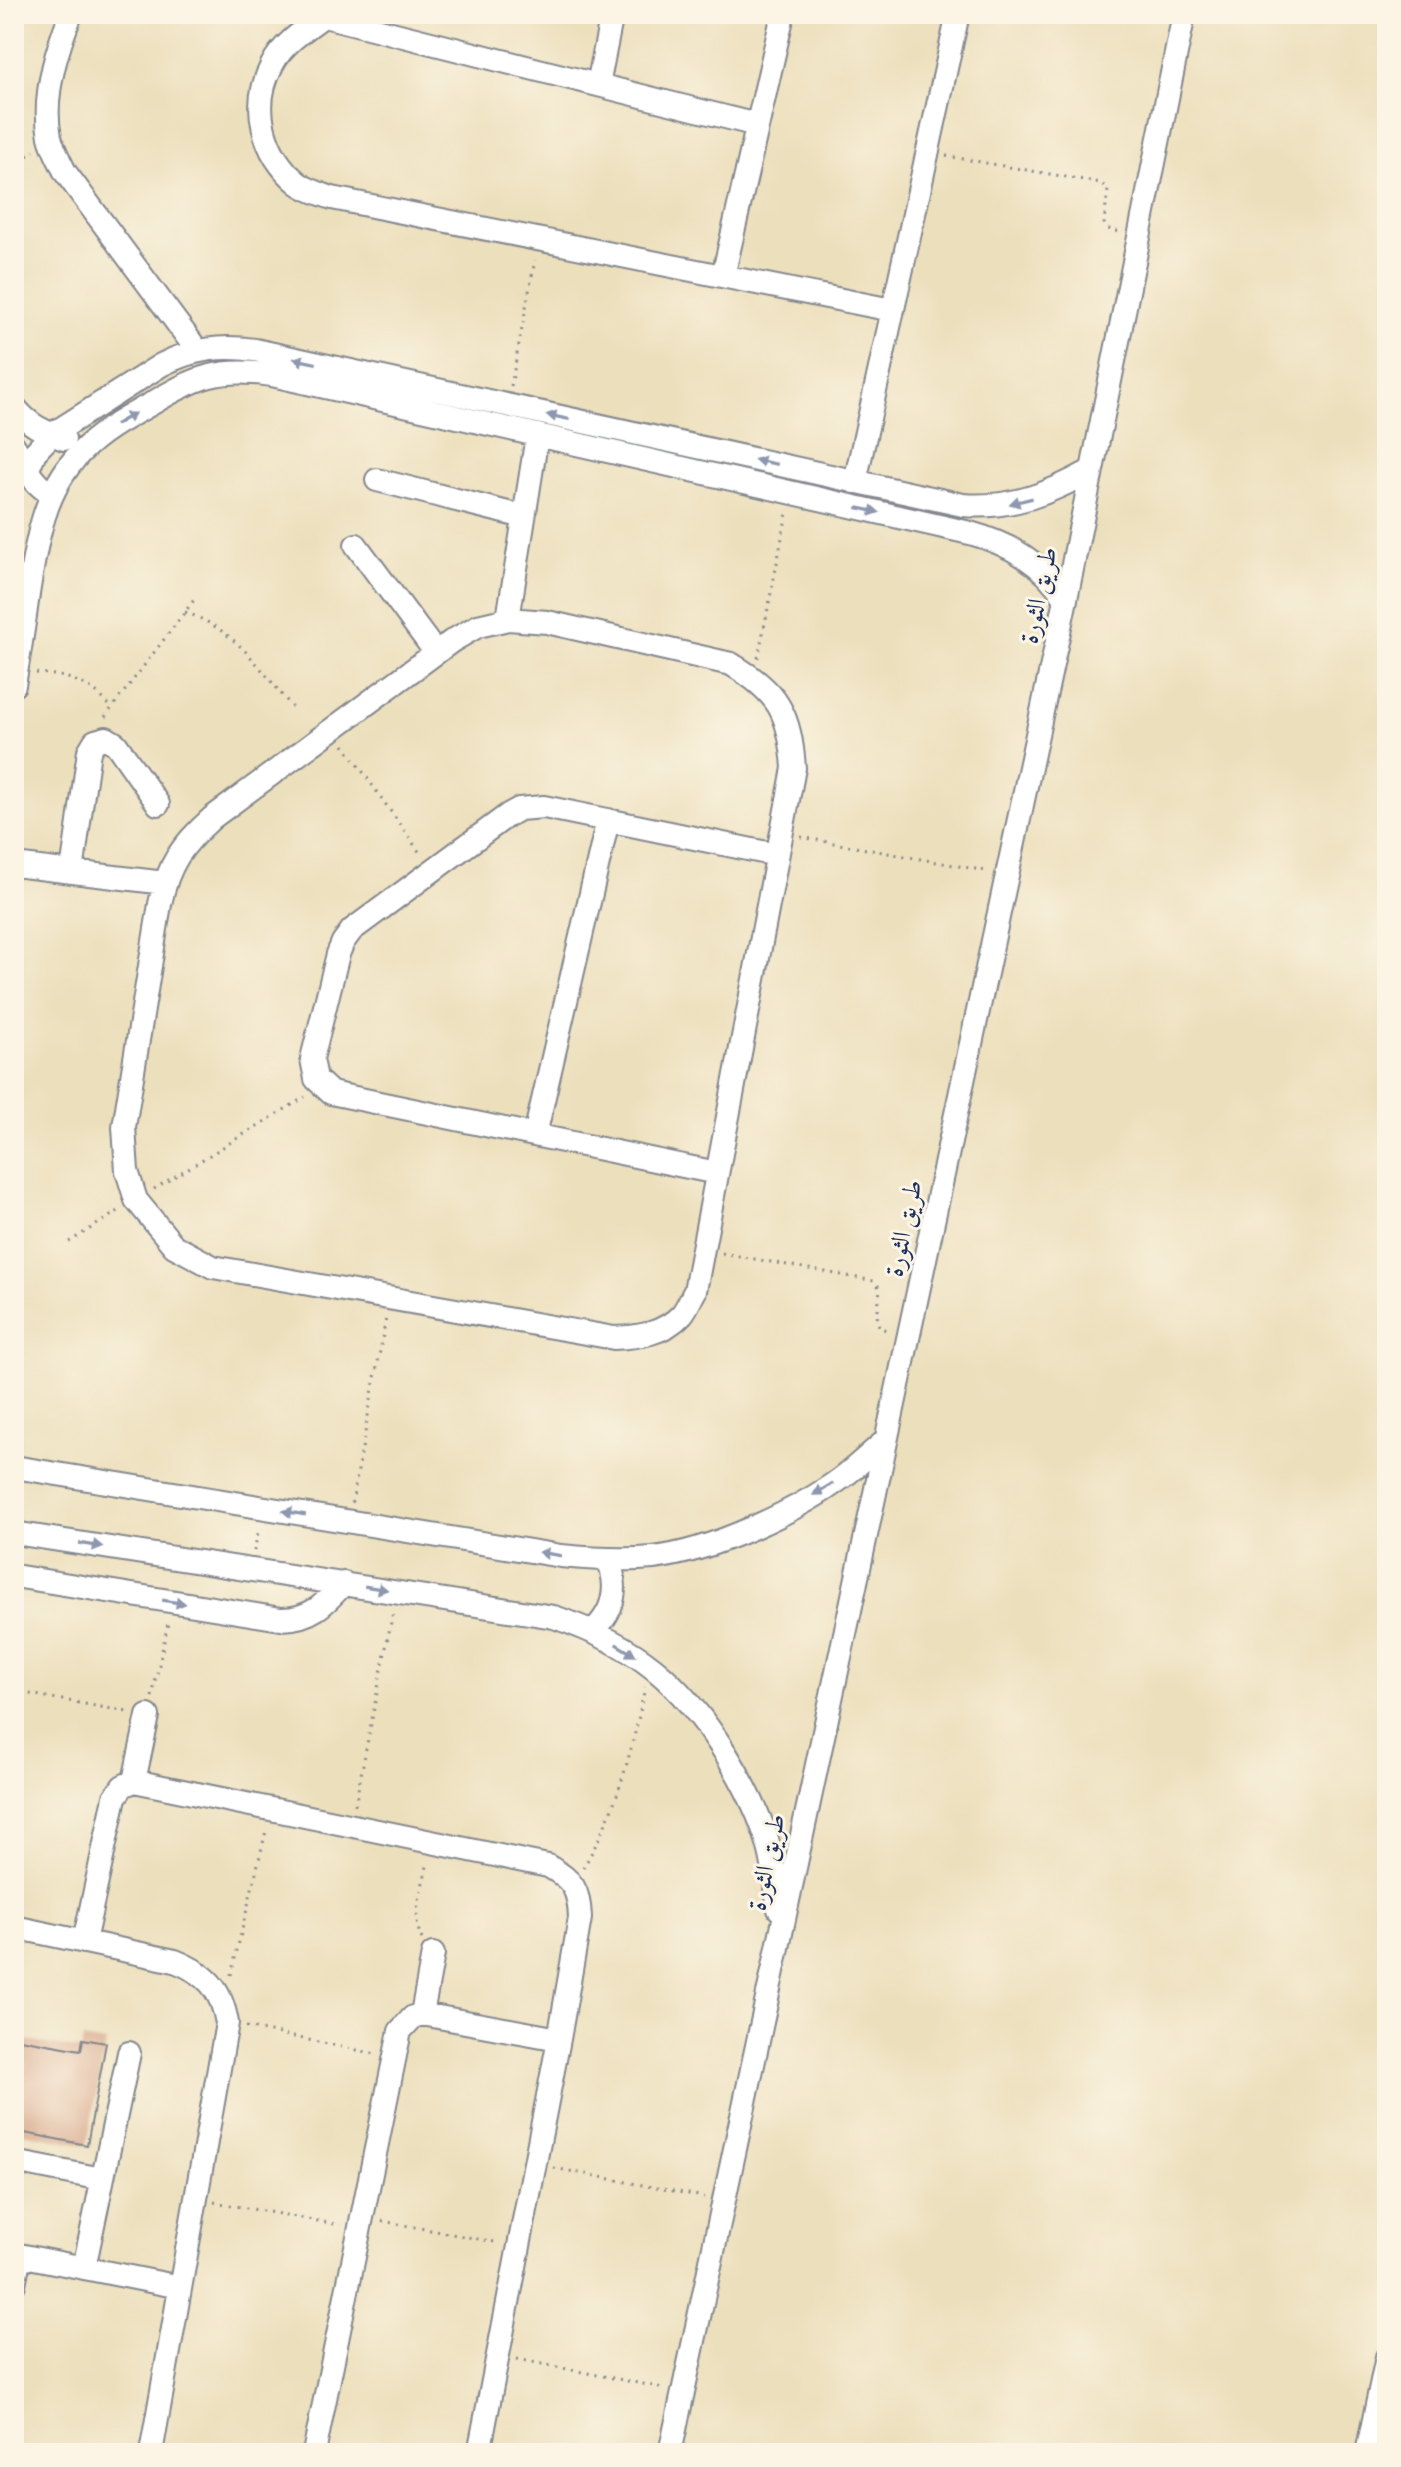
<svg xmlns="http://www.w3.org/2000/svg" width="1401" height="2467" font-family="'EB Garamond',Amiri,serif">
  <rect width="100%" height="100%" fill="#fcf5e5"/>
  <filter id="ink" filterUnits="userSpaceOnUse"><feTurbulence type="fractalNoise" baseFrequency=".0125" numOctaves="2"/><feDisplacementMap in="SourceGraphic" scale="16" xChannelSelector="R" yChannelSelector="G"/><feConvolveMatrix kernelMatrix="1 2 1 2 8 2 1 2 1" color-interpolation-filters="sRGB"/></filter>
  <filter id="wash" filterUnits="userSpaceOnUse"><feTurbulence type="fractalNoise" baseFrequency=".006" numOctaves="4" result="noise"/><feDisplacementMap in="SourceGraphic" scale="32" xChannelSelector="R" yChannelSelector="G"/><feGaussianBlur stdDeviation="1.8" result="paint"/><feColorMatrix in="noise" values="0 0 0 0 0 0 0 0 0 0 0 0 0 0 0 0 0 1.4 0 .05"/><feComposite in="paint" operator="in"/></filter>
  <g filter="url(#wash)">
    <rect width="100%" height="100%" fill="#ecdfbc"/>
    <g id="blocks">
      <path fill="#d19c7e" d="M 14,2038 L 81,2050 L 83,2039 L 106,2043 L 87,2145 L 14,2131 Z"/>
    </g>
  </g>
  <g filter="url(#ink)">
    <use href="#blocks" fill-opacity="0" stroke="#84878d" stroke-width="2"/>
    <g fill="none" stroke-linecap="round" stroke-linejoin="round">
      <defs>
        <path id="minor" d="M 71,14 C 56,51 42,98 50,137 C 53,149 60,161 65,172 L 197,350
          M 326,14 C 307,28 283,43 272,65 C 250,106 263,154 298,183 C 307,190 321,194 332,198 L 892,310
          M 324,16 L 757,125
          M 598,85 L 612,14
          M 723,276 L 783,14
          M 14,406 C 28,425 43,431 64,439
          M 14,446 C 25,464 31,484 52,494
          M 27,471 L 35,452 L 51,435 L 161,365 C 192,349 221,345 255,350 L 963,505 C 1011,509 1051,493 1092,470
          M 377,480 L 524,517
          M 855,482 L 958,14
          M 356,545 L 436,653
          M 508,619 L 547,622 L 731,664 C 778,692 790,713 794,768 L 695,1291 C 691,1298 687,1308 682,1314 C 664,1334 638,1337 614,1338 L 213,1267 L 174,1246 L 136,1200 L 127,1171 L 124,1127 L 160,904 C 168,864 182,845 212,818 L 452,641 L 478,626 Z
          M 508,619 L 537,436
          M 14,685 C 19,655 24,625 28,594 C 36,543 43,492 80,453 C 100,432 126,418 151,404 C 196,377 219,367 272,375 L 970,533 C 1010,544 1043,563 1066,599
          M 14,865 L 165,883
          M 72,872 L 89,751 L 95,741 L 106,738 L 116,744 L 158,804
          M 535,1135 L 608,820
          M 717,1173 L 331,1093 L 316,1079 L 312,1059 L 338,954 L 343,942 L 352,930 L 508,815 L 519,809 L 544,807 L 777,855
          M 14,1467 L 561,1556 C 592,1559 622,1561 653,1558 C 709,1552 798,1511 843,1477 C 857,1466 871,1453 885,1441
          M 14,1533 L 554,1617 C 637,1645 680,1681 726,1754 C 745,1785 763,1819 771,1855 C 775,1873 776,1891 779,1909
          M 14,1576 L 281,1619 C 311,1619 325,1604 344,1583
          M 594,1630 C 615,1610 619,1586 608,1560
          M 134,1781 L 148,1716
          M 14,1927 L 175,1961 C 207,1974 221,1988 227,2023 L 151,2453
          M 84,1942 L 115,1797 L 123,1786 L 134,1781 L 548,1866 C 573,1880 579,1889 580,1918 L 559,2039 L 479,2453
          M 422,2014 L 433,1954
          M 14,2162 L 102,2179
          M 14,2254 L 180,2287
          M 84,2268 L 129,2053
          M 14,2284 L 20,2255
          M 314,2453 L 400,2031 L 413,2017 L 422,2014 L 559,2039
          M 670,2453 L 1066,599 L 1184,14
          M 1367,2453 L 1387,2357"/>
      </defs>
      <use href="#minor" stroke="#84878d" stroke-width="26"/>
      <path stroke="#84878d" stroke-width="3" stroke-dasharray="2 6" stroke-linecap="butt" d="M 946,156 L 1101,183 L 1108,190 L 1104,223 L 1108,229 L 1120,232
        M 14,165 L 34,151
        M 511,386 L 535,260
        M 185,612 C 237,631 258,666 292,707
        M 758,658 L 787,513
        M 36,673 C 67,675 89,682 110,706
        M 105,717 L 197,596
        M 344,745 L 420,853
        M 801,837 L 986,871
        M 154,1189 L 305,1097
        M 69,1242 L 120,1210
        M 722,1253 L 874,1281 L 880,1288 L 877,1321 L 880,1328 L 887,1330
        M 352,1503 L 386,1318
        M 254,1551 L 259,1528
        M 14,1691 L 128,1712
        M 152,1697 L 168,1623
        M 355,1805 L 393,1612
        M 583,1868 C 617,1811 632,1751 645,1687
        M 422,1939 C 410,1917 424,1884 428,1861
        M 231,1975 L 266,1831
        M 246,2027 L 376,2054
        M 554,2168 L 704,2197
        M 214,2202 L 340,2225
        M 382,2221 L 500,2243
        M 517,2359 L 663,2388"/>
      <use href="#minor" stroke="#fff" stroke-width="22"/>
    </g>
    <defs><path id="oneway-solid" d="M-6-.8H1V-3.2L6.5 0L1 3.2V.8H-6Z" transform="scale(2)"/></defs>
    <g fill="#8d97ae">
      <use href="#oneway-solid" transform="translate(305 361) rotate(-168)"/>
      <use href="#oneway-solid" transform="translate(558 417) rotate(-168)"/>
      <use href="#oneway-solid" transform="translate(125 419) rotate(-30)"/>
      <use href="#oneway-solid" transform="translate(766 462) rotate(-168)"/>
      <use href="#oneway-solid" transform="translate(1021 501) rotate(166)"/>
      <use href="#oneway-solid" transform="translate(868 510) rotate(12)"/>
      <use href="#oneway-solid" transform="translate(823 1489) rotate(149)"/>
      <use href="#oneway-solid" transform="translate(294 1513) rotate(-171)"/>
      <use href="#oneway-solid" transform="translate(91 1545) rotate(9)"/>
      <use href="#oneway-solid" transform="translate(550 1554) rotate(-171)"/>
      <use href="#oneway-solid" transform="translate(376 1588) rotate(9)"/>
      <use href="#oneway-solid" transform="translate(174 1602) rotate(9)"/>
      <use href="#oneway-solid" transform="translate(626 1650) rotate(31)"/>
    </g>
  </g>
  <g text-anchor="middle" stroke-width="6" stroke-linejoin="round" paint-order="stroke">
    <g font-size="26" fill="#1b2f5e" stroke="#fcf5e5">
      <text transform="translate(1038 595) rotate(-78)" y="9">طريق الثورة</text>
      <text transform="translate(903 1228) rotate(-78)" y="9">طريق الثورة</text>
      <text transform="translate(766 1862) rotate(-78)" y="9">طريق الثورة</text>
    </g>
  </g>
  <rect width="1401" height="2467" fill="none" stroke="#fcf5e5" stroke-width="48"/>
</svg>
